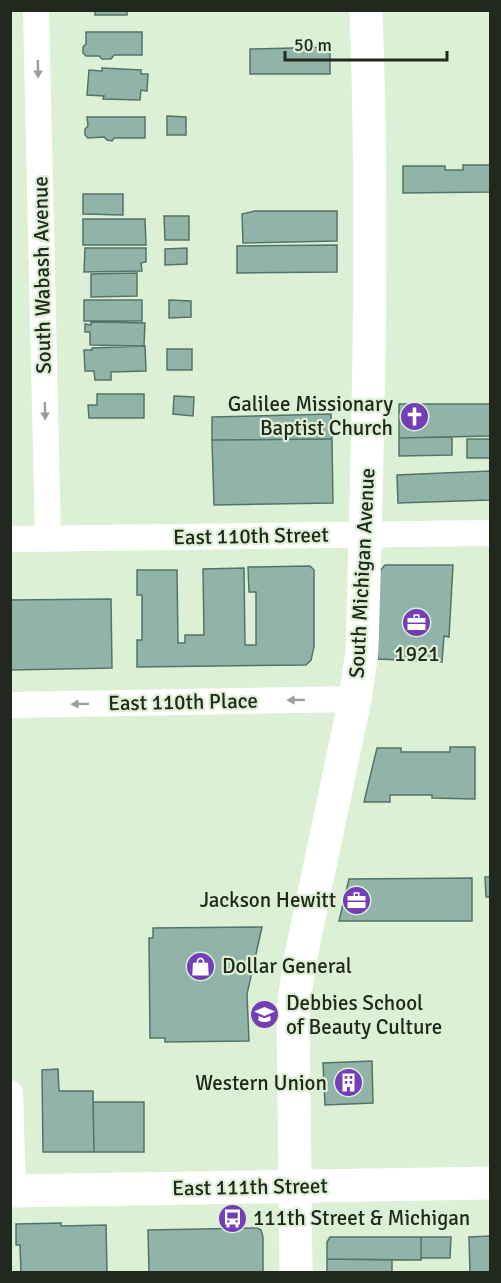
<svg xmlns="http://www.w3.org/2000/svg" width="501" height="1283" font-family="Signika,sans-serif">
  <rect width="100%" height="100%" fill="#dbf0d5"/>
  <path fill="#92b4a8" stroke="#537468" stroke-width="1.5" d="M 95,10 L 127,10 L 127,15 L 95,15 Z
    M 86,32 L 142,32 L 142,55 L 114,55 L 111,59 L 102,59 L 99,56 L 86,56 L 83,53 L 83,47 L 86,44 Z
    M 330,47 L 330,74 L 250,74 L 250,49 Z
    M 102,68 L 141,70 L 141,74 L 148,74 L 147,91 L 141,90 L 140,100 L 103,99 L 104,96 L 87,95 L 89,70 L 102,71 Z
    M 167,116 L 186,117 L 186,135 L 167,135 Z
    M 87,117 L 145,117 L 145,138 L 114,138 L 112,141 L 107,140 L 104,137 L 88,138 L 85,135 L 85,129 L 88,126 Z
    M 463,165 L 490,165 L 490,192 L 403,193 L 403,166 L 445,166 L 445,170 L 463,170 Z
    M 83,194 L 123,194 L 123,215 L 83,214 Z
    M 255,211 L 337,211 L 337,241 L 243,243 L 242,214 Z
    M 164,216 L 189,216 L 189,240 L 165,240 Z
    M 83,219 L 145,219 L 146,245 L 83,245 Z
    M 337,245 L 337,272 L 237,273 L 237,246 Z
    M 85,248 L 146,248 L 146,262 L 141,263 L 142,271 L 84,272 Z
    M 187,248 L 187,264 L 165,265 L 165,249 Z
    M 137,273 L 137,296 L 91,297 L 91,274 Z
    M 84,300 L 142,300 L 142,321 L 84,321 Z
    M 169,300 L 191,301 L 191,317 L 169,318 Z
    M 91,322 L 145,323 L 144,346 L 90,345 L 90,332 L 85,332 L 85,324 L 91,325 Z
    M 145,346 L 146,371 L 111,372 L 111,380 L 95,380 L 94,371 L 85,371 L 84,350 L 92,350 L 92,348 Z
    M 167,349 L 192,349 L 192,370 L 167,370 Z
    M 97,394 L 144,394 L 144,418 L 89,418 L 88,405 L 97,405 Z
    M 174,396 L 194,397 L 193,416 L 173,414 Z
    M 399,404 L 490,404 L 490,436 L 399,438 Z
    M 331,414 L 332,439 L 212,440 L 212,417 Z
    M 452,437 L 452,455 L 399,456 L 399,438 Z
    M 332,439 L 333,503 L 214,505 L 212,440 Z
    M 467,439 L 490,439 L 490,458 L 467,458 Z
    M 490,471 L 490,500 L 398,503 L 397,475 Z
    M 385,565 L 453,565 L 449,637 L 444,636 L 442,662 L 378,659 L 379,572 Z
    M 310,566 L 314,570 L 314,647 L 311,660 L 306,665 L 137,667 L 137,640 L 142,640 L 142,595 L 137,595 L 137,570 L 177,570 L 178,643 L 185,643 L 185,635 L 204,635 L 203,569 L 244,568 L 245,645 L 256,645 L 256,592 L 249,592 L 248,567 Z
    M 111,599 L 112,668 L 11,670 L 10,600 Z
    M 450,747 L 475,747 L 475,799 L 432,798 L 432,795 L 390,795 L 390,802 L 364,802 L 377,748 L 401,748 L 401,752 L 450,752 Z
    M 485,877 L 490,877 L 490,897 L 486,897 Z
    M 472,878 L 472,921 L 339,921 L 349,879 Z
    M 262,927 L 247,994 L 249,1041 L 165,1042 L 165,1038 L 150,1038 L 149,938 L 153,938 L 153,928 Z
    M 372,1061 L 373,1103 L 325,1105 L 323,1063 Z
    M 58,1069 L 59,1091 L 93,1091 L 94,1152 L 43,1152 L 42,1070 Z
    M 93,1102 L 144,1102 L 144,1152 L 94,1152 Z
    M 61,1223 L 61,1226 L 106,1225 L 107,1272 L 21,1272 L 20,1245 L 16,1245 L 16,1224 Z
    M 257,1228 L 261,1230 L 263,1237 L 263,1272 L 149,1272 L 148,1230 Z
    M 490,1236 L 490,1272 L 470,1272 L 469,1237 Z
    M 330,1237 L 421,1237 L 421,1260 L 327,1259 L 327,1242 Z
    M 421,1237 L 451,1237 L 450,1258 L 421,1258 Z
    M 327,1259 L 392,1260 L 392,1272 L 327,1272 Z"/>
  <g fill="none" stroke-linecap="round" stroke-linejoin="round">
    <path stroke="#fff" stroke-width="26" d="M 36,10 L 48,539
      M 10,539 L 490,533
      M 10,705 L 355,699
      M 10,1093 L 13,1191"/>
    <path stroke="#fff" stroke-width="33" d="M 10,1191 L 490,1183
      M 296,1272 L 293,1011 L 299,965 L 355,699 L 362,652 C 368,439 374,225 366,10"/>
  </g>
  <defs><path id="oneway-solid" d="M-6-.8H1V-3.2L6.5 0L1 3.2V.8H-6Z" transform="scale(1.5)"/></defs>
  <g fill="#9b9e9a">
    <use href="#oneway-solid" transform="translate(38 69) rotate(89)"/>
    <use href="#oneway-solid" transform="translate(45 411) rotate(89)"/>
    <use href="#oneway-solid" transform="translate(296 700) rotate(179)"/>
    <use href="#oneway-solid" transform="translate(80 704) rotate(179)"/>
  </g>
  <defs>
    <symbol id="church-disc" viewBox="-11 -11 22 22"><circle r="9.5" fill="#733fb6" stroke="#dbf0d5"/><path d="M-1.2-6h2.4v3.5h3.3v2.4h-3.3V6h-2.4V-.1h-3.3v-2.4h3.3Z" fill="#fff"/></symbol>
    <symbol id="office-disc" viewBox="-11 -11 22 22"><circle r="9.5" fill="#733fb6" stroke="#dbf0d5"/><path d="M-6-3h4V-5.5h4V-3h4V5H-6ZM-1-4.5V-3h2v-1.5ZM-6 0V1H6V0Z" fill="#fff"/></symbol>
    <symbol id="shop-disc" viewBox="-11 -11 22 22"><circle r="9.5" fill="#733fb6" stroke="#dbf0d5"/><path d="M-5-2.5h2.3a2.7 3.5 0 0 1 5.4 0H5L5.5 6h-11ZM-1.5-2.5h3a1.5 2.3 0 0 0-3 0Z" fill="#fff"/></symbol>
    <symbol id="school-disc" viewBox="-11 -11 22 22"><circle r="9.5" fill="#733fb6" stroke="#dbf0d5"/><path d="M0-5L7-2L0 1L-7-2ZM-4 1L0 2.5L4 1V4Q0 6-4 4Z" fill="#fff"/></symbol>
    <symbol id="building-disc" viewBox="-11 -11 22 22"><circle r="9.5" fill="#733fb6" stroke="#dbf0d5"/><path d="M-4-6H4V6H1V3H-1V6H-4ZM-2.5-4.3h1.7v1.8h-1.7ZM.8-4.3h1.7v1.8H.8ZM-2.5-1h1.7V.8h-1.7ZM.8-1h1.7V.8H.8Z" fill="#fff"/></symbol>
    <symbol id="bus-disc" viewBox="-11 -11 22 22"><circle r="9.5" fill="#733fb6" stroke="#dbf0d5"/><path d="M-5-6H5V4H4V6H2V4H-2V6H-4V4H-5ZM-3.5-4V0h7V-4ZM-3.5 1.2v1.5H-2V1.2ZM2 1.2v1.5H3.5V1.2Z" fill="#fff"/></symbol>
  </defs>
  <g fill-rule="evenodd">
    <use href="#church-disc" x="398" y="400" width="33" height="33"/>
    <use href="#office-disc" x="400" y="606" width="33" height="33"/>
    <use href="#office-disc" x="340" y="884" width="33" height="33"/>
    <use href="#shop-disc" x="184" y="950" width="33" height="33"/>
    <use href="#school-disc" x="248" y="998" width="33" height="33"/>
    <use href="#building-disc" x="332" y="1066" width="33" height="33"/>
    <use href="#bus-disc" x="216" y="1202" width="33" height="33"/>
  </g>
  <g text-anchor="middle" stroke-width="4.5" stroke-linejoin="round" paint-order="stroke">
    <g font-size="21" fill="#21281e" stroke="#dbf0d5">
      <text transform="translate(42 275) rotate(-91)" y="7">South Wabash Avenue</text>
      <text transform="translate(251 536) rotate(-1)" y="7">East 110th Street</text>
      <text transform="translate(362 573) rotate(-87)" y="7">South Michigan Avenue</text>
      <text transform="translate(183 702) rotate(-1)" y="7">East 110th Place</text>
      <text transform="translate(250 1187) rotate(-1)" y="7">East 111th Street</text>
    </g>
    <g font-size="21" fill="#21281e" stroke="#dbf0d5" text-anchor="end">
      <text x="393" y="411">Galilee Missionary<tspan x="393" dy="24">Baptist Church</tspan></text>
      <text x="417" y="661" text-anchor="middle">1921</text>
      <text x="336" y="907">Jackson Hewitt</text>
      <text x="222" y="973" text-anchor="start">Dollar General</text>
      <text x="286" y="1010" text-anchor="start">Debbies School<tspan x="286" dy="24">of Beauty Culture</tspan></text>
      <text x="327" y="1090">Western Union</text>
      <text x="253" y="1225" text-anchor="start">111th Street &amp; Michigan</text>
    </g>
  </g>
  <rect width="501" height="1283" fill="none" stroke="#21281e" stroke-width="24"/>
  <path d="M285 51v9h162v-9" fill="none" stroke="#21281e" stroke-width="3"/>
  <text x="294" y="51" font-size="18" fill="#21281e" stroke="#dbf0d5" stroke-width="4.5" paint-order="stroke">50 m</text>
</svg>
